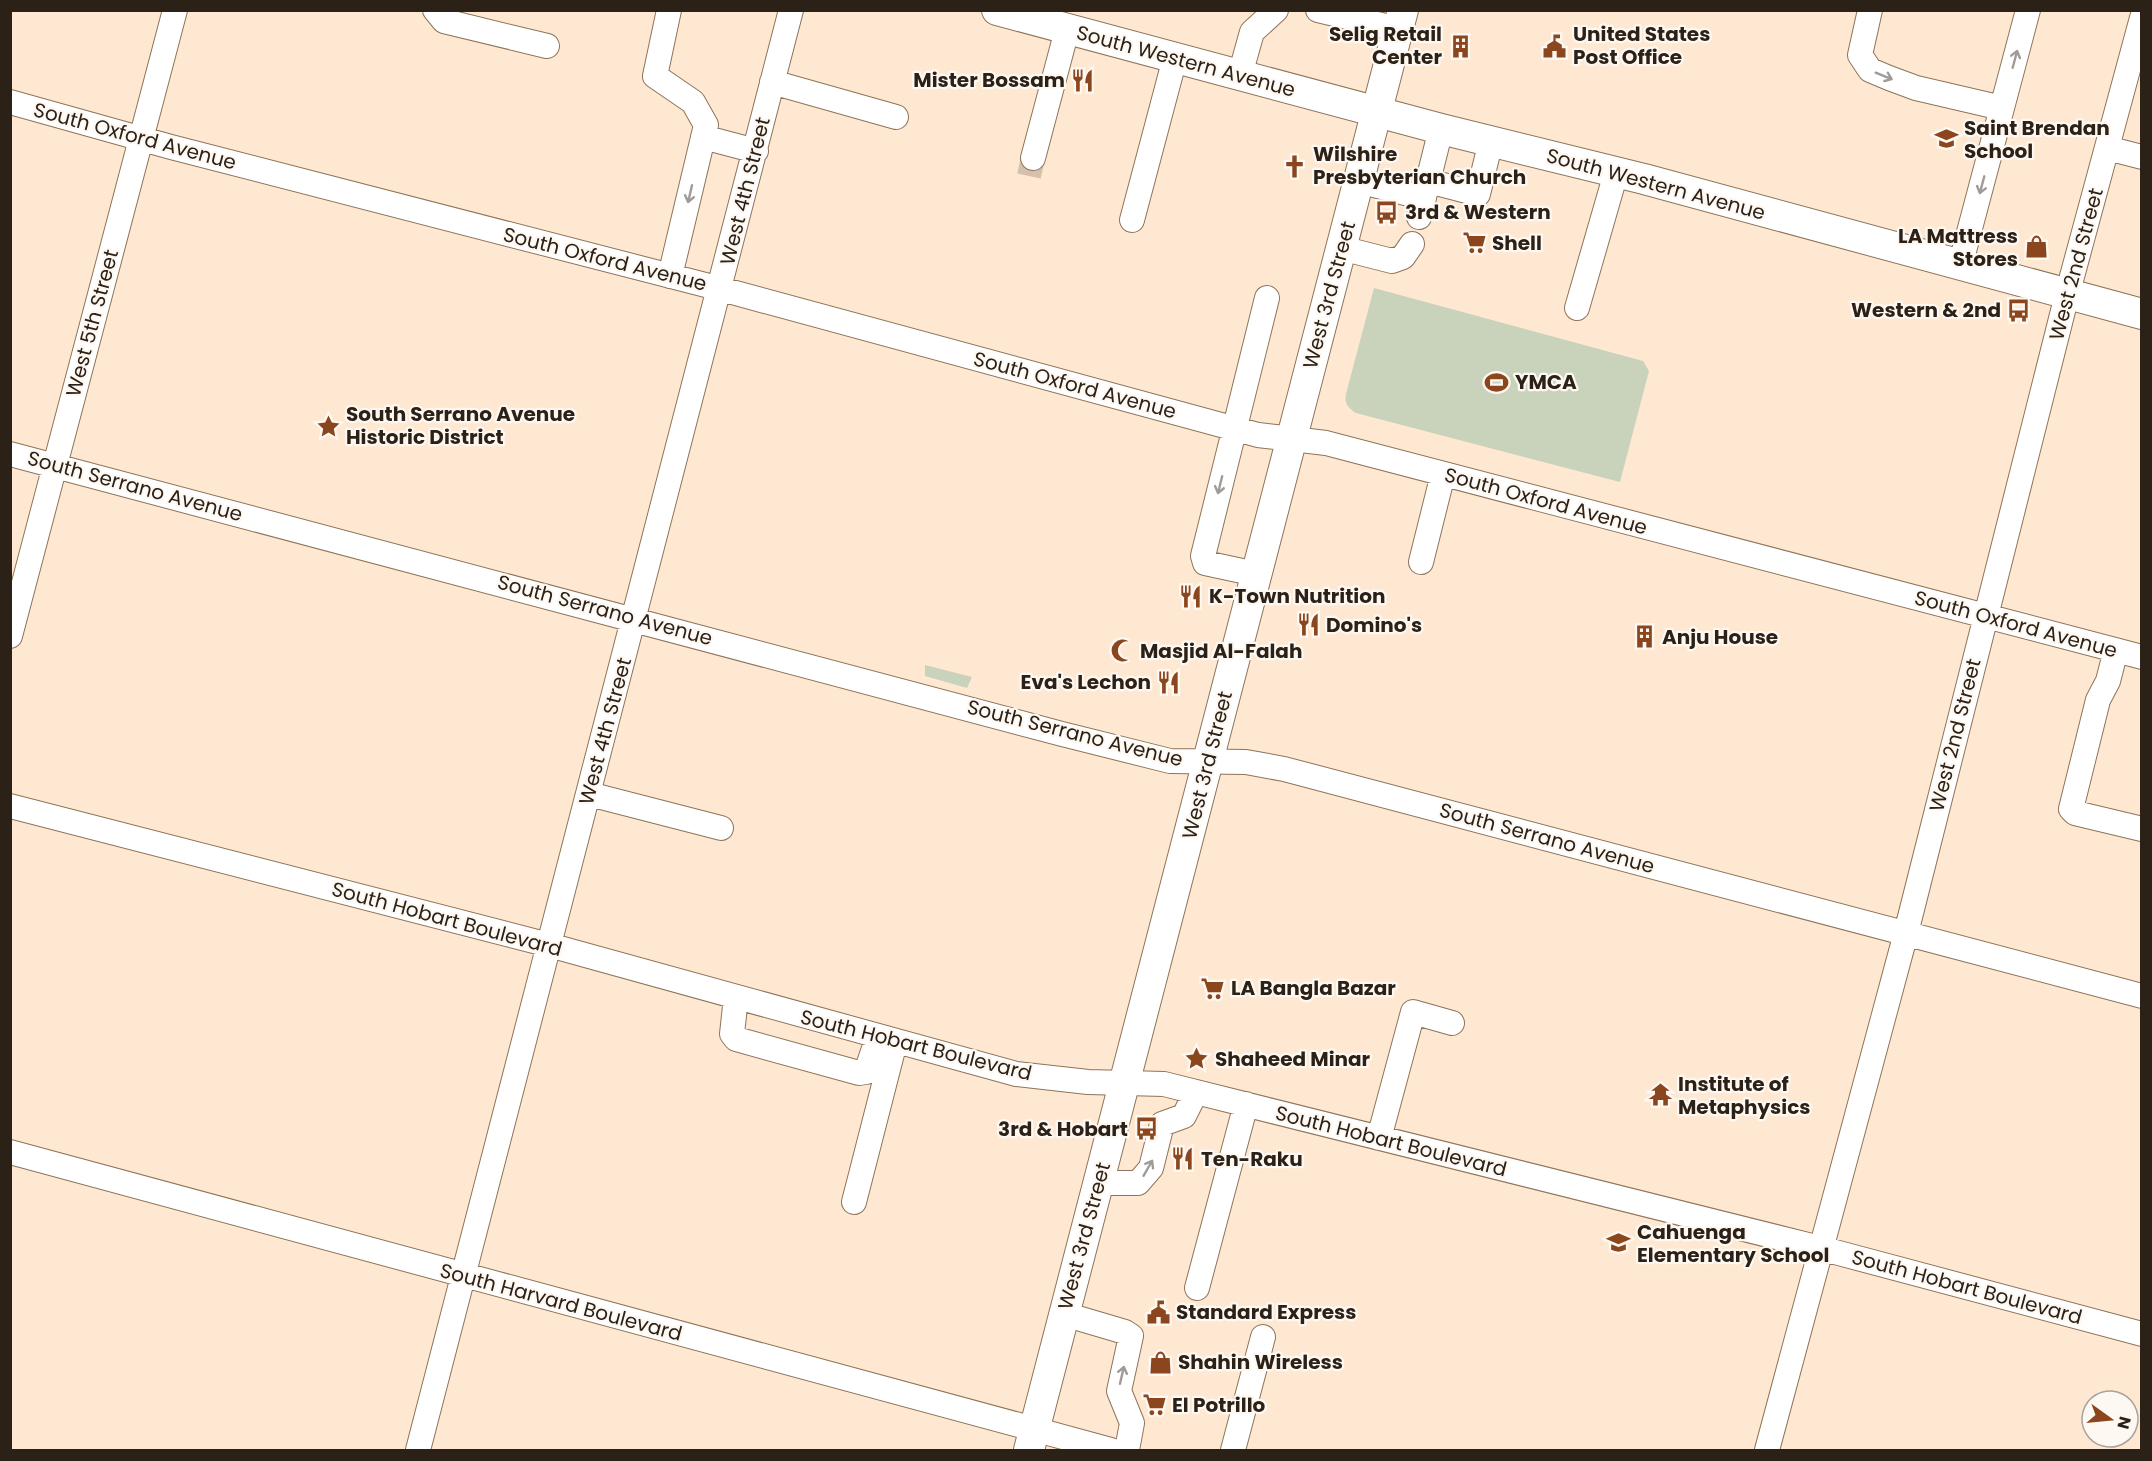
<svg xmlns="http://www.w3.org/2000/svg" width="2152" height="1461" font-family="Poppins,sans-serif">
  <rect width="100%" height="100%" fill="#ffe8d1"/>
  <path fill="#c9d2bb" d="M 1374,288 L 1643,361 L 1649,371 L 1620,482 L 1356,413 C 1348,408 1344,403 1346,394 Z
    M 925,665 L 972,677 L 967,688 L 925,676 Z"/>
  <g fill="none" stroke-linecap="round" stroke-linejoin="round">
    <path stroke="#d5c0ac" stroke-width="24" stroke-dasharray="24 12" stroke-linecap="butt" d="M 1029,176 L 1033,158"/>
    <defs>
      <path id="minor" d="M 435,10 L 444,21 L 547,46
        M 669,10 L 655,76 L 693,102 L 706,125 L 670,276
        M 1318,10 L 1398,29
        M 1870,10 L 1860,55 L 1870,70 L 1889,78 L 1916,88 L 2002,108
        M 1240,75 L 1252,32 L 1276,10
        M 772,82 L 896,117
        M 10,102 L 171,147 L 721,289 L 1258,435 L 1326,443 L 2142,657
        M 703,137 L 756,151
        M 2107,148 L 2142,157
        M 1033,158 L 1067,30
        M 1358,181 L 1424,198
        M 1428,181 L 1478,194 L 1491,141
        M 1419,217 L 1441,129
        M 1132,220 L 1175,58
        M 1341,248 L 1392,261 L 1403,257 L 1412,244
        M 1960,266 L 2028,10
        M 1577,308 L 1616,173
        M 10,454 L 1062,734 L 1170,761 L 1246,762 L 1284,769 L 2142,996
        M 1421,562 L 1443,474
        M 1256,574 L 1205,563 L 1203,556 L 1267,298
        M 10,636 L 175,10
        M 2116,650 L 2108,681 L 2098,700 L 2071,809 L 2075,813 L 2142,829
        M 589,794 L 721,828
        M 10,806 L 549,945 L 1016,1074 L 1088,1082 L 1164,1084 L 1820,1248 L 2142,1334
        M 736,997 L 732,1034 L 736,1039 L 859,1073 L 866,1072 L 878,1037
        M 1379,1138 L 1413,1012 L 1452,1023
        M 10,1152 L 1111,1450
        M 1098,1183 L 1138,1183 L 1151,1168 L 1162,1124 L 1184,1116 L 1196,1092
        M 854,1202 L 895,1042
        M 1197,1288 L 1246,1104
        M 1064,1314 L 1125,1332 L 1131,1336 L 1119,1391 L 1132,1423 L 1127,1450
        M 418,1450 L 791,10
        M 1233,1450 L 1263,1337
        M 1767,1450 L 1906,933 L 2067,295 L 2142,18"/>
      <path id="major" d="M 997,10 L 1441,129 L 1644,179 L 2142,314
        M 1029,1450 L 1403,10"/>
    </defs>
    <use href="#minor" stroke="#8d745a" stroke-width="26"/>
    <use href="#major" stroke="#8d745a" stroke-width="32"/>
    <use href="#minor" stroke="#fff" stroke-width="24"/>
    <use href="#major" stroke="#fff" stroke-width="30"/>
  </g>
  <defs><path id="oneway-shaft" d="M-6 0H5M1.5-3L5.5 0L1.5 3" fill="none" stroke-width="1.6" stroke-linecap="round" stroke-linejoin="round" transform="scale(1.5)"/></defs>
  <g stroke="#a09b97">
    <use href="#oneway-shaft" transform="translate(2015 59) rotate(-75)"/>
    <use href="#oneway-shaft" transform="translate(1884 76) rotate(22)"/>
    <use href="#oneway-shaft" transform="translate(1982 185) rotate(105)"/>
    <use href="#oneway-shaft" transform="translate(690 194) rotate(103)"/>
    <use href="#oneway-shaft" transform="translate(1220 485) rotate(104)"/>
    <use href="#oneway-shaft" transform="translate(1148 1168) rotate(-60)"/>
    <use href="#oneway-shaft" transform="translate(1122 1375) rotate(-77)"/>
  </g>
  <defs>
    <symbol id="building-bare" viewBox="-9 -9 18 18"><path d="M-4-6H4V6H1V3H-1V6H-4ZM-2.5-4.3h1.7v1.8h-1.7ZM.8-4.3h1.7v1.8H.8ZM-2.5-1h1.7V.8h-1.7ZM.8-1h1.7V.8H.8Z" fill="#8b461e" stroke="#fef8f3" stroke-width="2.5" paint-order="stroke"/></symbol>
    <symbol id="civic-bare" viewBox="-9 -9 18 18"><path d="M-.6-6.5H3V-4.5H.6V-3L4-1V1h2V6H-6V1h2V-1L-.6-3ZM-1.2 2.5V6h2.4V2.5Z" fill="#8b461e" stroke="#fef8f3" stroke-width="2.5" paint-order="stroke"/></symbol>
    <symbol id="restaurant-bare" viewBox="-9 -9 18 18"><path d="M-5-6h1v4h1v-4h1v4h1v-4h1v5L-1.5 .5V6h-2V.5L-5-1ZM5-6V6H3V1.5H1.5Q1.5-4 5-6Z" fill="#8b461e" stroke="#fef8f3" stroke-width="2.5" paint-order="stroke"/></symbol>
    <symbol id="school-bare" viewBox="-9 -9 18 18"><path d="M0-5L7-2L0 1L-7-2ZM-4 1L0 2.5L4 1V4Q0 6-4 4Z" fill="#8b461e" stroke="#fef8f3" stroke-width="2.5" paint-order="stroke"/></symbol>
    <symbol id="church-bare" viewBox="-9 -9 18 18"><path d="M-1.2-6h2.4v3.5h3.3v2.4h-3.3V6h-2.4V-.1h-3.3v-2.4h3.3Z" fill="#8b461e" stroke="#fef8f3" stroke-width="2.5" paint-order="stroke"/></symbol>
    <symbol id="bus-bare" viewBox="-9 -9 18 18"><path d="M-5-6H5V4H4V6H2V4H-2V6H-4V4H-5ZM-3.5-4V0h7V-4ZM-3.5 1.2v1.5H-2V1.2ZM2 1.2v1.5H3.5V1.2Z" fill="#8b461e" stroke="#fef8f3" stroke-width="2.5" paint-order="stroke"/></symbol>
    <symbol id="supermarket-bare" viewBox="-9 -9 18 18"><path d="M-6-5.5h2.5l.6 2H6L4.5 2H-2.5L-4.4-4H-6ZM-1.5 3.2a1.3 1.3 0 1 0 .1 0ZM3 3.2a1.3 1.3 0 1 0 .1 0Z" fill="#8b461e" stroke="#fef8f3" stroke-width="2.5" paint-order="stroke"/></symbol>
    <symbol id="shop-bare" viewBox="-9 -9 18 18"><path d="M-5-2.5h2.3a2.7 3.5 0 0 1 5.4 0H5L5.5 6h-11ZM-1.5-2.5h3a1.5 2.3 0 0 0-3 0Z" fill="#8b461e" stroke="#fef8f3" stroke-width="2.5" paint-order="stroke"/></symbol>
    <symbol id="stadium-bare" viewBox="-9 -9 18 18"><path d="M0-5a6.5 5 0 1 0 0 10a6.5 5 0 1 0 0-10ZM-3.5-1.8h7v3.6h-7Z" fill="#8b461e" stroke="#fef8f3" stroke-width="2.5" paint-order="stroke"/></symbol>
    <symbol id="sight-bare" viewBox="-9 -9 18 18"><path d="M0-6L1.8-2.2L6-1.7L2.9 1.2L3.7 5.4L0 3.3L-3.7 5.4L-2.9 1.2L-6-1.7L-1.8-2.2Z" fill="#8b461e" stroke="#fef8f3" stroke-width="2.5" paint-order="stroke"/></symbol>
    <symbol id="mosque-bare" viewBox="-9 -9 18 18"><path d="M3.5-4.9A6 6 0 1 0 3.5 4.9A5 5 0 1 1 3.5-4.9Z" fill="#8b461e" stroke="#fef8f3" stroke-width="2.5" paint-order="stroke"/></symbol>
    <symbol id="temple-bare" viewBox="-9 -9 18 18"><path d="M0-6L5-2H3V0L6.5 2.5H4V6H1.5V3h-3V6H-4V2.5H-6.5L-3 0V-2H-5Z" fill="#8b461e" stroke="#fef8f3" stroke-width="2.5" paint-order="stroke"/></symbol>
  </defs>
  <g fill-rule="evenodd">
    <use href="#building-bare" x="1444" y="30" width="33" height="33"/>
    <use href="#civic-bare" x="1538" y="30" width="33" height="33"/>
    <use href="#restaurant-bare" x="1066" y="64" width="33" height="33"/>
    <use href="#school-bare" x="1930" y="122" width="33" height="33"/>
    <use href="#church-bare" x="1278" y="150" width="33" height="33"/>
    <use href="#bus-bare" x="1370" y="196" width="33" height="33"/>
    <use href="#supermarket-bare" x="1458" y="226" width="33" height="33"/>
    <use href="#shop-bare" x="2020" y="230" width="33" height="33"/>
    <use href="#bus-bare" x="2002" y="294" width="33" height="33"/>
    <use href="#stadium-bare" x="1480" y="366" width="33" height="33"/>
    <use href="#sight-bare" x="312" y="410" width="33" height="33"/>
    <use href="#restaurant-bare" x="1174" y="580" width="33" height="33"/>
    <use href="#restaurant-bare" x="1292" y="608" width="33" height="33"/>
    <use href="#building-bare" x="1628" y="620" width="33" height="33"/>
    <use href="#mosque-bare" x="1106" y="634" width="33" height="33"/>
    <use href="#restaurant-bare" x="1152" y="666" width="33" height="33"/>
    <use href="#supermarket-bare" x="1196" y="972" width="33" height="33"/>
    <use href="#sight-bare" x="1180" y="1042" width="33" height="33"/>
    <use href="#temple-bare" x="1644" y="1078" width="33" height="33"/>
    <use href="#bus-bare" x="1130" y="1112" width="33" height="33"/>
    <use href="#restaurant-bare" x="1166" y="1142" width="33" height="33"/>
    <use href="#school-bare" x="1602" y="1226" width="33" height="33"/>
    <use href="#civic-bare" x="1142" y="1296" width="33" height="33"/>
    <use href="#shop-bare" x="1144" y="1346" width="33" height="33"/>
    <use href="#supermarket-bare" x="1138" y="1388" width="33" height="33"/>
  </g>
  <g text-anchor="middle" stroke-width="4.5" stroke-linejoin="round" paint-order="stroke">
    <g font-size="20" font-weight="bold" fill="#2c2117" stroke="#fef8f3" text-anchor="start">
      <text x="1442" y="41" text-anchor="end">Selig Retail<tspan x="1442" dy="23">Center</tspan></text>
      <text x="1573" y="41">United States<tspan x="1573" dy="23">Post Office</tspan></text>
      <text x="1065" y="87" text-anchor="end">Mister Bossam</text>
      <text x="1964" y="135">Saint Brendan<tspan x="1964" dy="23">School</tspan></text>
      <text x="1313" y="161">Wilshire<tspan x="1313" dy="23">Presbyterian Church</tspan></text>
      <text x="1405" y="219">3rd &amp; Western</text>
      <text x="2018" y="243" text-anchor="end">LA Mattress<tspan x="2018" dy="23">Stores</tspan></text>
      <text x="1492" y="250">Shell</text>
      <text x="2001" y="317" text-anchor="end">Western &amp; 2nd</text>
      <text x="1515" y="389">YMCA</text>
      <text x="346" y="421">South Serrano Avenue<tspan x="346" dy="23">Historic District</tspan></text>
      <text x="1209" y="603">K-Town Nutrition</text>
      <text x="1326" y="632">Domino's</text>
      <text x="1662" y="644">Anju House</text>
      <text x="1140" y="658">Masjid Al-Falah</text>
      <text x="1151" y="689" text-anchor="end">Eva's Lechon</text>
      <text x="1231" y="995">LA Bangla Bazar</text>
      <text x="1215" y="1066">Shaheed Minar</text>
      <text x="1678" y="1091">Institute of<tspan x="1678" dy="23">Metaphysics</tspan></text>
      <text x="1128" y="1136" text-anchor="end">3rd &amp; Hobart</text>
      <text x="1201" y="1166">Ten-Raku</text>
      <text x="1637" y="1239">Cahuenga<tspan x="1637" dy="23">Elementary School</tspan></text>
      <text x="1176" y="1319">Standard Express</text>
      <text x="1178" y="1369">Shahin Wireless</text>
      <text x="1172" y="1412">El Potrillo</text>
    </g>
    <g font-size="20" fill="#2c2117" stroke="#fef8f3">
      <text transform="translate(1186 61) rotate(15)" y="7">South Western Avenue</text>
      <text transform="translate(135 136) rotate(15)" y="7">South Oxford Avenue</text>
      <text transform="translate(1656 184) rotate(15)" y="7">South Western Avenue</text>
      <text transform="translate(745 191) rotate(-76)" y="7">West 4th Street</text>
      <text transform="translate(605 259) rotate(14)" y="7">South Oxford Avenue</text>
      <text transform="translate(2076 264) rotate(-75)" y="7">West 2nd Street</text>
      <text transform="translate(1329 295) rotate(-75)" y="7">West 3rd Street</text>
      <text transform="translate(92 323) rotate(-75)" y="7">West 5th Street</text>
      <text transform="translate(1075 385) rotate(15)" y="7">South Oxford Avenue</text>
      <text transform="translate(135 486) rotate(15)" y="7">South Serrano Avenue</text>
      <text transform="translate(1546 501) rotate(15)" y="7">South Oxford Avenue</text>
      <text transform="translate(605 610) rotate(15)" y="7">South Serrano Avenue</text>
      <text transform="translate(2016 624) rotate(15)" y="7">South Oxford Avenue</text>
      <text transform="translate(605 731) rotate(-75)" y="7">West 4th Street</text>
      <text transform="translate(1075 733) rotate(14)" y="7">South Serrano Avenue</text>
      <text transform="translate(1955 735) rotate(-76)" y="7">West 2nd Street</text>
      <text transform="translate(1207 765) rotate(-76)" y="7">West 3rd Street</text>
      <text transform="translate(1547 838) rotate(15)" y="7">South Serrano Avenue</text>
      <text transform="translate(447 919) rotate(15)" y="7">South Hobart Boulevard</text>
      <text transform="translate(916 1045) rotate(14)" y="7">South Hobart Boulevard</text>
      <text transform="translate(1391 1141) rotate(14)" y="7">South Hobart Boulevard</text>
      <text transform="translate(1084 1236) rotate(-75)" y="7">West 3rd Street</text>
      <text transform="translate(1967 1287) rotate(15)" y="7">South Hobart Boulevard</text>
      <text transform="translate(561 1302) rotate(15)" y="7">South Harvard Boulevard</text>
    </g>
  </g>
  <rect width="2152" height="1461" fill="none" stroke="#2c2117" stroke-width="24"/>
  <g transform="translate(2110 1419) rotate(105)"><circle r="28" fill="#fef8f3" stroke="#aaa29b" stroke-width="1.5"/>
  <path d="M0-4.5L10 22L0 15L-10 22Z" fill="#8b461e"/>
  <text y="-9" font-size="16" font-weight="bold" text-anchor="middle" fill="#2c2117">N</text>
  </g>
</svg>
